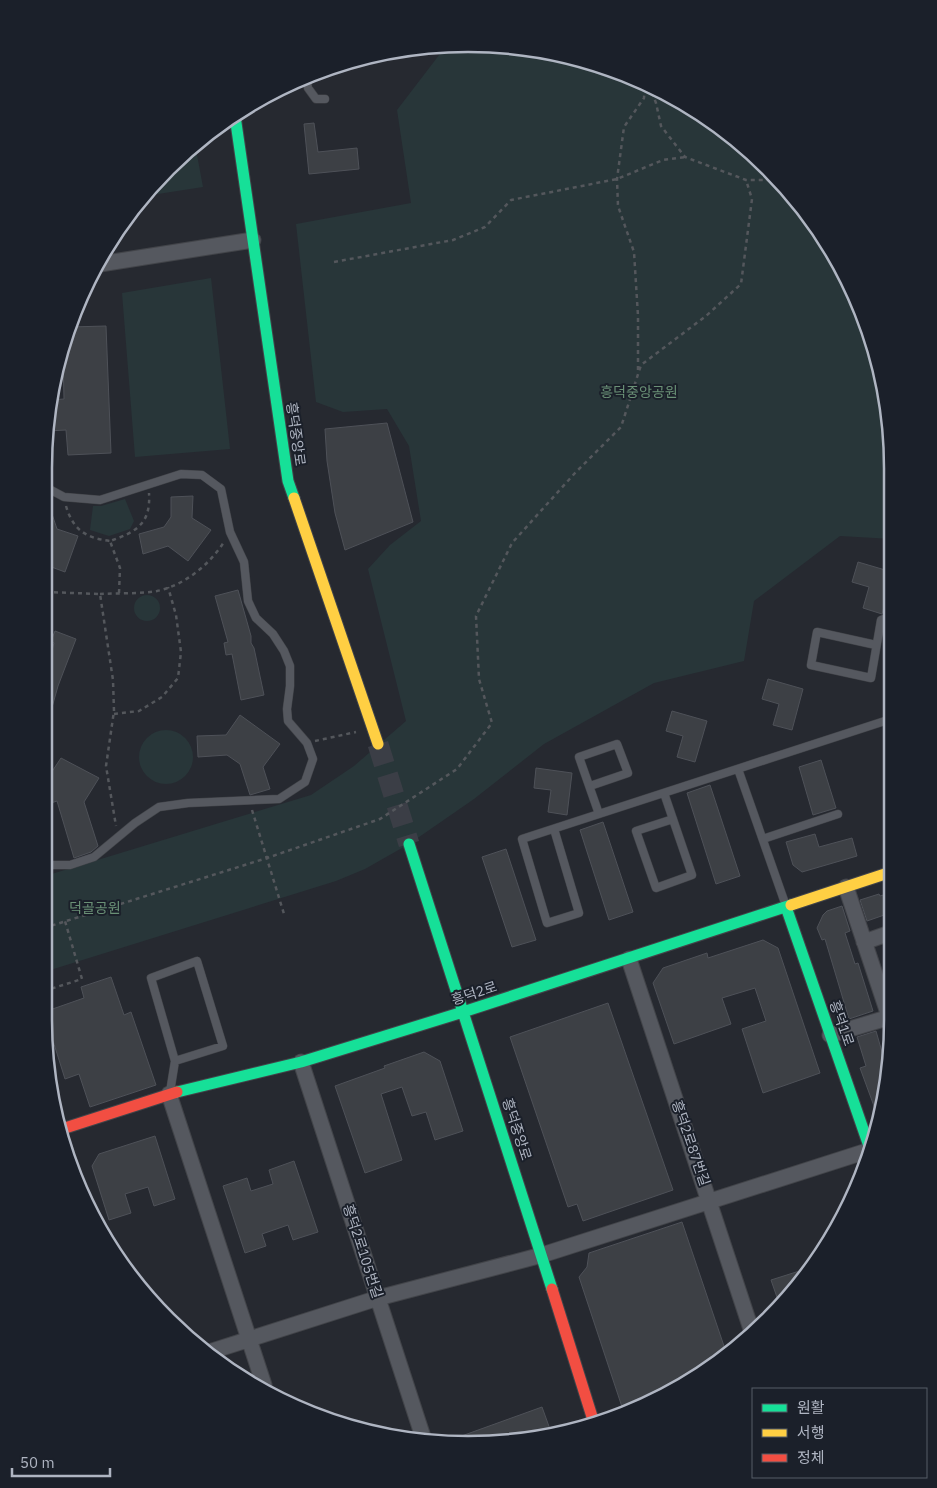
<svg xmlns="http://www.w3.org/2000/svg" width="937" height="1488" font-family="'IBM Plex Sans','Noto Sans KR',sans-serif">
  <rect width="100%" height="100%" fill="#262930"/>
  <path fill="#283639" d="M 497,45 L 579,58 L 657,88 L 727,132 L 788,189 L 849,280 L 879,358 L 892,440 L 892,539 L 840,536 L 754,601 L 744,661 L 654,683 L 544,744 L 474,799 L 409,844 L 365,869 L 336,881 L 44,972 L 45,876 L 311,795 L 354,766 L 406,721 L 368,569 L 390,545 L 421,521 L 409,446 L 387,409 L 343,412 L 316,402 L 296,224 L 411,203 L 397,110 L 446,46 Z
    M 195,144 L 203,187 L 145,196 L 189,149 Z
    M 211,278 L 230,449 L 135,457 L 122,293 Z
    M 125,499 L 134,521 L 130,529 L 109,536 L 90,530 L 93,506 L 101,506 Z
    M134 608a13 13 0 1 1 26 0a13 13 0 1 1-26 0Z
    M139 757a27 27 0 1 1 54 0a27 27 0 1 1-54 0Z"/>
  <path fill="#3d4045" stroke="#4e5158" d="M 314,123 L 318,152 L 357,148 L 359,169 L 309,174 L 304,124 Z
    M 106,326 L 111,453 L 68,455 L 66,430 L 47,431 L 47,413 L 51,400 L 64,399 L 63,356 L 70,327 Z
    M 387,423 L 413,522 L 345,550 L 335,513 L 327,461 L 325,429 Z
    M 193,496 L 192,518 L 211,530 L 188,561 L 168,546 L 143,554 L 139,534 L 164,527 L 171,517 L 171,497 Z
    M 47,505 L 49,505 L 57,529 L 78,536 L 65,572 L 46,565 Z
    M 858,562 L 892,572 L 892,578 L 882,614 L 863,608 L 869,587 L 852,582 Z
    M 238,590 L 251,636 L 251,643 L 254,648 L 264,695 L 241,700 L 232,654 L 226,655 L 224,643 L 228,642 L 215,596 Z
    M 55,631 L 76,639 L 58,686 L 49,718 L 46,717 L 46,668 L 47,668 L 54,643 L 51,641 Z
    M 768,679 L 803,689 L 792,730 L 773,725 L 779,704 L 762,699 Z
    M 672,711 L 707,721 L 695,762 L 677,757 L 683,736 L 666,731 Z
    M 240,715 L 280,744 L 263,767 L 270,789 L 250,795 L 240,764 L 227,755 L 198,757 L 197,736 L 226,735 Z
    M 61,758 L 99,778 L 84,802 L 98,846 L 91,852 L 74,858 L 57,801 L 45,805 L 45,782 Z
    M 821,760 L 836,808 L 813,815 L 799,767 Z
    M 536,768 L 572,773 L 567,815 L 548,812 L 551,790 L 534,788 Z
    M 710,785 L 740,876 L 716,884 L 687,793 Z
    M 603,822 L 633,912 L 609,920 L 580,830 Z
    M 815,834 L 819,847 L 852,838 L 857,856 L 802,872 L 793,865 L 786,842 Z
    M 506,849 L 536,940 L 512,947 L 482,857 Z
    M 890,893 L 890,913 L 867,921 L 860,900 L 879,894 L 880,896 Z
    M 842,906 L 850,931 L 845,933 L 855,964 L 858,963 L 873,1011 L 849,1019 L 825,939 L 822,940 L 817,928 L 823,915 L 827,911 Z
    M 763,940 L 778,948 L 820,1073 L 763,1093 L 742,1029 L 766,1021 L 755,988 L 722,998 L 731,1024 L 674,1044 L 653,983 L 663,968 L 707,953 L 708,958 Z
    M 111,977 L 124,1015 L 131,1012 L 156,1085 L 90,1107 L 79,1074 L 65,1079 L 44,1012 L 84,998 L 81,987 Z
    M 608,1003 L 673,1190 L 583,1221 L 577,1204 L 568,1207 L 510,1037 Z
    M 876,1031 L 886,1066 L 881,1068 L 887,1085 L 878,1117 L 860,1068 L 866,1066 L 857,1037 Z
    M 424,1052 L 440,1061 L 463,1131 L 435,1140 L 426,1112 L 412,1116 L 402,1087 L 381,1094 L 402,1160 L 365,1173 L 335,1086 L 385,1068 L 384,1066 Z
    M 155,1136 L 175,1199 L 154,1206 L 148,1187 L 125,1194 L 131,1213 L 109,1220 L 92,1166 L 99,1154 Z
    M 294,1161 L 318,1232 L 293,1240 L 288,1225 L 262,1234 L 266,1246 L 245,1253 L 223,1186 L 247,1178 L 251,1191 L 273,1184 L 269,1170 Z
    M 682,1222 L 726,1352 L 704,1373 L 623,1410 L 579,1277 L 587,1267 L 589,1253 Z
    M 812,1267 L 805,1278 L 779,1303 L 771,1280 Z
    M 542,1407 L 551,1432 L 456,1442 L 456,1438 Z"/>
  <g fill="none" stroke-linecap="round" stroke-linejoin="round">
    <path stroke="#3b3e46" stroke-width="21" stroke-dasharray="21 11" stroke-linecap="butt" d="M 378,744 L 409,844"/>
    <defs>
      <path id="lane" d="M 306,78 L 308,88 L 316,99 L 325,99
        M 876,645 L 817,632 L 811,665 L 871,678 L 881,620 L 892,616
        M 738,769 L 786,906
        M 590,786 L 628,773 L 617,744 L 579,757 L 599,814
        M 664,793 L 692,875 L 656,888 L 636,831 L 673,819
        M 554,829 L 579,913 L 547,923 L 522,839 C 645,799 768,759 891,719
        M 763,839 L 838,814
        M 45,863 L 47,865 L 70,865 L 94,857 L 135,823 L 159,807 L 188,803 L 279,799 L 305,782 L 313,759 L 307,743 L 288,721 L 287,709 L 290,686 L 290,666 L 284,651 L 273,634 L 256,618 L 248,601 L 244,562 L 230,532 L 221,489 L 202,475 L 181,474 L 100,500 L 64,497 L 49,489 L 47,490
        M 170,1092 L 175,1061 L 151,978 L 197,961 L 223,1046 L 175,1061"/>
      <path id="street" d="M 100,264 L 253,240
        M 846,887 L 890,1019
        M 864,942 L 890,933
        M 629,959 L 751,1329
        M 830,1035 L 890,1017
        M 301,1062 L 424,1440
        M 169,1094 L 264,1385
        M 206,1353 L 378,1298 L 542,1255 L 870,1150"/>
      <path id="fast" d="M 235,116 L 288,481 L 294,498
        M 409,844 L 552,1289
        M 786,907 L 870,1149
        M 177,1092 L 301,1062 L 463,1012 L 791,905"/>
      <path id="slow" d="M 294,498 L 378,744
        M 791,905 L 891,872"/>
      <path id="jam" d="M 62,1129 L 177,1092
        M 552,1289 L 594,1423"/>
    </defs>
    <use href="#lane" stroke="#424449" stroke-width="9"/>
    <use href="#street" stroke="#424449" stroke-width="17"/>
    <use href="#fast" stroke="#424449" stroke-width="13"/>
    <use href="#slow" stroke="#424449" stroke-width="13"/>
    <use href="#jam" stroke="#424449" stroke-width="13"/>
    <path stroke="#54575c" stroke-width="2.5" stroke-dasharray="4 4" stroke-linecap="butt" d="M 649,85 L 656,103 L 661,126 L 685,157 L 746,180 L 778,180
      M 131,210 L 132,209
      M 334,262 L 453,240 L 485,227 L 511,200 L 617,179 L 663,160 L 685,157
      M 638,370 L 638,316 L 634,252 L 618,206 L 617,179 L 624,127 L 644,98 L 645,83
      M 66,506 C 73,530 86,538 110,541
      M 46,592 L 100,594 L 113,680 L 114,711 L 106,766 L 116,826
      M 119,593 L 120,568 L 110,541 C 136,532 151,524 149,493
      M 100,594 C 118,593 139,594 157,591 C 185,585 209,565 224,542
      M 114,714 L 139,711 L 162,697 L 178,678 L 181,652 L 176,615 L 168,587
      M 315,741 L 356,732
      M 252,810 L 284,914
      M 44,928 L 267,858 L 380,819 L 457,769 L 492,723 L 479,679 L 476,616 L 512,543 L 575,473 L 621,427 L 641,365 L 706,316 L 741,284 L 752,199 L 746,180
      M 44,991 L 82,979 L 65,921"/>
    <use href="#lane" stroke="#55585f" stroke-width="8"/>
    <use href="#street" stroke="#55585f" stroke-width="15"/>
    <use href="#fast" stroke="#16e098" stroke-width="11"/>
    <use href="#slow" stroke="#ffcf43" stroke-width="11"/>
    <use href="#jam" stroke="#f24e42" stroke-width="11"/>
  </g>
  <g text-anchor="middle" stroke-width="4" stroke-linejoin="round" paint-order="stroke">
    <g font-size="14" fill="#6a9076" stroke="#1b202a">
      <text x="639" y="397">흥덕중앙공원</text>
      <text x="95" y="913">덕골공원</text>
    </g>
    <g font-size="14" fill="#afb5c2" stroke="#1b202a">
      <text transform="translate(296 434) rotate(82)" y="5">흥덕중앙로</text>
      <text transform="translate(474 993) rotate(-18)" y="5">흥덕2로</text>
      <text transform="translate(842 1023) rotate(71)" y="5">흥덕1로</text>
      <text transform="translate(517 1129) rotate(72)" y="5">흥덕중앙로</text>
      <text transform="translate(691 1143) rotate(71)" y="5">흥덕2로87번길</text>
      <text transform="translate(363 1251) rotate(72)" y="5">흥덕2로105번길</text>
    </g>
  </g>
  <path d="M0 0H937V1488H0ZM468 52H468A416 416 0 0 1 884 468V1020A416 416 0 0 1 468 1436H468A416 416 0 0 1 52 1020V468A416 416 0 0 1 468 52Z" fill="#1b202a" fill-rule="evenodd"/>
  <path fill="none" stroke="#afb5c2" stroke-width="2.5" d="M468 52H468A416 416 0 0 1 884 468V1020A416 416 0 0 1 468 1436H468A416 416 0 0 1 52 1020V468A416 416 0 0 1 468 52Z"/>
  <rect x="752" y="1388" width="175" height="90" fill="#1b202a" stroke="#565c67"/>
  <rect x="762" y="1404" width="25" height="8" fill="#16e098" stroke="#565c67"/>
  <text x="797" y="1413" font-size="15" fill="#afb5c2">원활</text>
  <rect x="762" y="1429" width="25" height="8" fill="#ffcf43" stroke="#565c67"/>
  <text x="797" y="1438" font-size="15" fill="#afb5c2">서행</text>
  <rect x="762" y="1454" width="25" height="8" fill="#f24e42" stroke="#565c67"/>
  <text x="797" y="1463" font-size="15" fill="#afb5c2">정체</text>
  <path d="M12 1468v8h98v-8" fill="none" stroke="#afb5c2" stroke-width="2.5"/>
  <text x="20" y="1468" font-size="15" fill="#afb5c2" stroke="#1b202a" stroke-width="4" paint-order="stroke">50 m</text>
</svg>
